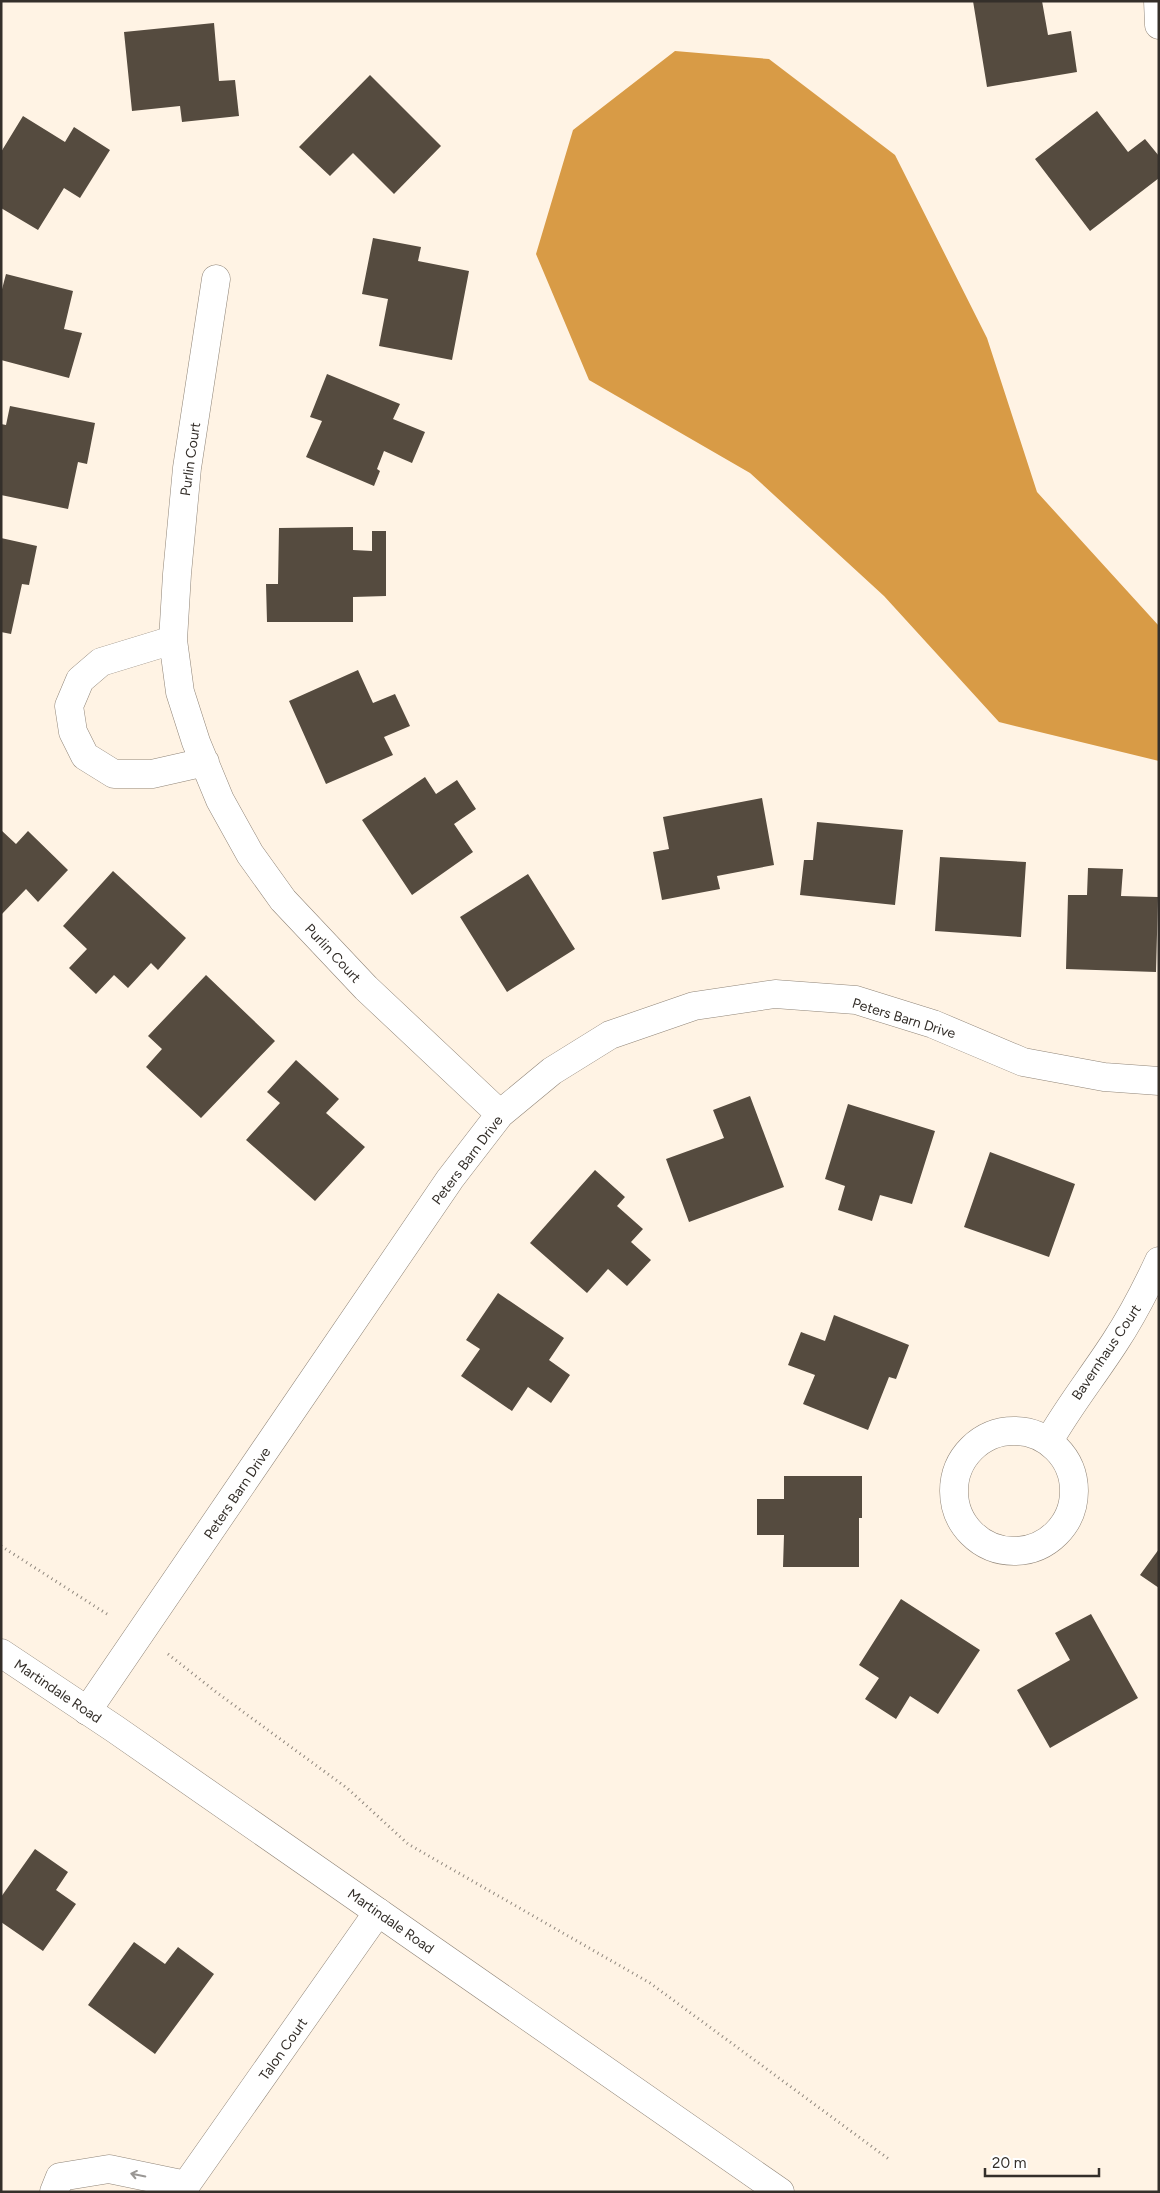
<svg xmlns="http://www.w3.org/2000/svg" width="1160" height="2193" font-family="Figtree,sans-serif">
  <rect width="100%" height="100%" fill="#fff3e4"/>
  <path fill="#d89b46" d="M 675,51 L 769,59 L 895,155 L 987,338 L 1037,492 L 1159,626 L 1159,761 L 999,722 L 884,596 L 750,473 L 589,380 L 536,254 L 573,130 Z"/>
  <path fill="#554b3f" d="M 973,1 L 1042,1 L 1048,35 L 1071,31 L 1077,72 L 987,87 Z
    M 214,23 L 219,81 L 235,80 L 239,116 L 182,122 L 180,106 L 132,111 L 124,32 Z
    M 370,75 L 441,146 L 394,194 L 353,153 L 330,176 L 299,147 Z
    M 1097,111 L 1128,152 L 1145,139 L 1159,156 L 1159,178 L 1090,231 L 1035,159 Z
    M 23,116 L 65,142 L 74,127 L 110,150 L 80,198 L 64,188 L 38,230 L 1,208 L 1,152 Z
    M 373,238 L 421,247 L 418,261 L 469,271 L 452,360 L 379,346 L 388,299 L 362,294 Z
    M 6,274 L 73,291 L 64,329 L 82,333 L 69,378 L 1,360 L 1,293 Z
    M 327,374 L 400,404 L 393,419 L 425,432 L 412,463 L 384,451 L 377,469 L 380,471 L 374,486 L 306,457 L 322,421 L 310,417 Z
    M 10,406 L 95,423 L 87,464 L 78,462 L 68,509 L 1,495 L 1,424 L 6,425 Z
    M 353,527 L 353,550 L 372,551 L 372,531 L 386,531 L 386,596 L 353,597 L 353,622 L 267,622 L 266,584 L 278,584 L 279,528 Z
    M 1,538 L 37,546 L 29,585 L 22,584 L 11,634 L 1,632 Z
    M 358,670 L 373,703 L 395,694 L 410,726 L 384,737 L 393,755 L 326,784 L 289,701 Z
    M 425,777 L 436,794 L 457,780 L 476,809 L 454,824 L 473,852 L 412,895 L 362,820 Z
    M 762,798 L 774,865 L 717,876 L 720,889 L 662,900 L 653,852 L 669,849 L 663,817 Z
    M 817,822 L 903,830 L 895,905 L 800,895 L 804,860 L 813,860 Z
    M 1,830 L 16,844 L 28,831 L 68,870 L 38,902 L 26,889 L 1,915 Z
    M 940,857 L 1026,862 L 1021,937 L 935,931 Z
    M 1088,868 L 1123,869 L 1121,896 L 1158,897 L 1156,972 L 1066,969 L 1068,895 L 1087,895 Z
    M 113,871 L 186,938 L 158,970 L 151,963 L 128,988 L 114,975 L 96,994 L 69,968 L 87,949 L 63,926 Z
    M 528,874 L 575,949 L 507,992 L 460,917 Z
    M 206,975 L 275,1041 L 201,1118 L 146,1067 L 162,1049 L 148,1036 Z
    M 296,1060 L 339,1099 L 326,1113 L 365,1147 L 315,1201 L 246,1140 L 280,1103 L 267,1092 Z
    M 750,1096 L 784,1187 L 689,1222 L 666,1159 L 724,1138 L 713,1110 Z
    M 848,1104 L 935,1131 L 912,1204 L 880,1195 L 872,1221 L 838,1210 L 845,1186 L 825,1179 Z
    M 990,1152 L 1075,1184 L 1049,1257 L 964,1227 Z
    M 595,1170 L 625,1197 L 617,1206 L 643,1229 L 631,1242 L 651,1260 L 627,1286 L 608,1269 L 587,1293 L 530,1243 Z
    M 498,1293 L 564,1338 L 549,1360 L 570,1375 L 551,1403 L 528,1387 L 512,1411 L 461,1376 L 480,1349 L 466,1340 Z
    M 834,1315 L 909,1345 L 896,1379 L 889,1377 L 868,1430 L 803,1404 L 815,1375 L 788,1365 L 801,1332 L 825,1341 Z
    M 784,1476 L 862,1476 L 862,1518 L 859,1518 L 859,1567 L 783,1567 L 784,1535 L 757,1535 L 757,1499 L 784,1499 Z
    M 1159,1549 L 1159,1588 L 1140,1575 Z
    M 901,1599 L 980,1650 L 938,1714 L 910,1696 L 896,1719 L 865,1699 L 879,1678 L 859,1665 Z
    M 1091,1614 L 1138,1698 L 1050,1748 L 1017,1690 L 1070,1660 L 1055,1633 Z
    M 35,1849 L 68,1872 L 56,1890 L 76,1904 L 43,1951 L 1,1922 L 1,1897 Z
    M 134,1942 L 165,1964 L 178,1947 L 214,1974 L 155,2054 L 88,2005 Z"/>
  <g fill="none" stroke-linecap="round" stroke-linejoin="round">
    <defs>
      <path id="minor" d="M 1158,1 L 1159,25
        M 216,279 L 187,468 L 177,574 L 173,640 L 180,692 L 196,742 L 220,800 L 250,854 L 283,900 L 366,988 L 500,1114
        M 173,640 L 101,662 L 80,680 L 69,706 L 73,732 L 85,756 L 114,774 L 152,774 L 205,762
        M954 1491a60 60 0 1 1 120 0a60 60 0 1 1-120 0Z
        M 1049,1441 C 1069,1406 1093,1376 1115,1342 C 1132,1316 1146,1289 1159,1261
        M 87,1711 L 450,1179 L 500,1114 L 552,1071 L 610,1035 L 694,1006 L 775,994 L 856,1000 L 933,1024 L 1023,1062 L 1104,1077 L 1159,1081
        M 54,2192 L 60,2177 L 109,2169 L 186,2185
        M 181,2192 L 378,1912"/>
      <path id="tertiary" d="M 1,1653 L 115,1729 L 780,2192"/>
    </defs>
    <use href="#minor" stroke="#908578" stroke-width="29"/>
    <use href="#tertiary" stroke="#908578" stroke-width="29"/>
    <path stroke="#90887e" stroke-width="3" stroke-dasharray="1 4" stroke-linecap="butt" d="M 1,1546 L 110,1616
      M 168,1654 L 216,1692 L 347,1788 L 408,1844 L 650,1983 L 890,2160"/>
    <use href="#minor" stroke="#fff" stroke-width="28"/>
    <use href="#tertiary" stroke="#fff" stroke-width="28"/>
  </g>
  <defs><path id="oneway-shaft" d="M-6 0H5M1.5-3L5.5 0L1.5 3" fill="none" stroke-width="1.6" stroke-linecap="round" stroke-linejoin="round" transform="scale(1.25)"/></defs>
  <use stroke="#9a9794" href="#oneway-shaft" transform="translate(138 2175) rotate(-168)"/>
  <g text-anchor="middle" stroke-width="5" stroke-linejoin="round" paint-order="stroke">
    <g font-size="14" fill="#342f2a" stroke="#fff">
      <text transform="translate(190 459) rotate(-82)" y="5">Purlin Court</text>
      <text transform="translate(333 953) rotate(47)" y="5">Purlin Court</text>
      <text transform="translate(904 1018) rotate(17)" y="5">Peters Barn Drive</text>
      <text transform="translate(467 1160) rotate(-53)" y="5">Peters Barn Drive</text>
      <text transform="translate(1106 1352) rotate(-56)" y="5">Bavernhaus Court</text>
      <text transform="translate(237 1493) rotate(-56)" y="5">Peters Barn Drive</text>
      <text transform="translate(58 1691) rotate(34)" y="5">Martindale Road</text>
      <text transform="translate(391 1921) rotate(35)" y="5">Martindale Road</text>
      <text transform="translate(283 2049) rotate(-55)" y="5">Talon Court</text>
    </g>
  </g>
  <rect width="1160" height="2193" fill="none" stroke="#342f2a" stroke-width="5"/>
  <path d="M985 2168v8h114v-8" fill="none" stroke="#342f2a" stroke-width="2.5"/>
  <text x="992" y="2168" font-size="15" fill="#342f2a" stroke="#ffffff" stroke-width="4" paint-order="stroke">20 m</text>
</svg>
